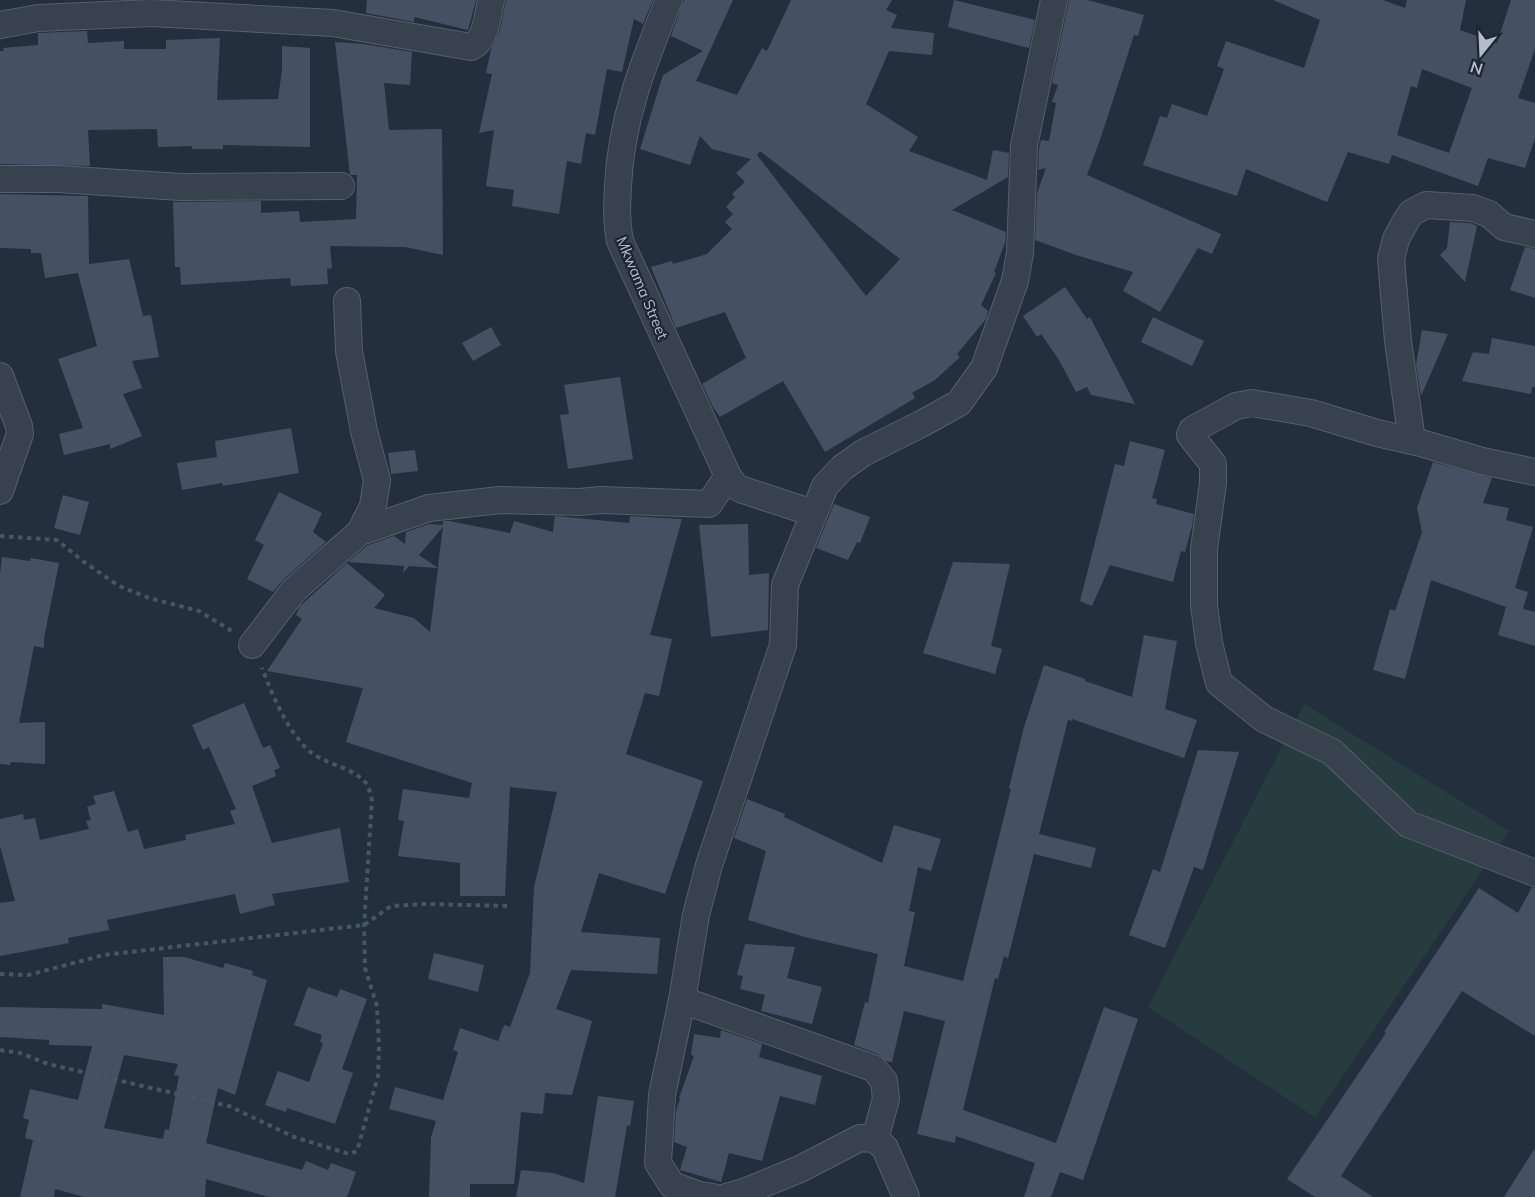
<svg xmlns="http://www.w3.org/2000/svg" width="1535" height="1197" font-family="Mulish,sans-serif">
  <rect width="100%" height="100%" fill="#242f3e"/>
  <path fill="#263c3f" d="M 1304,704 L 1509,831 L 1315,1117 L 1148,1007 Z"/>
  <path fill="#455162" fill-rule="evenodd" d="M 367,0 L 476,0 L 468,30 L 414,17 L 414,22 L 366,13 Z
    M 506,0 L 653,0 L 643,24 L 634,19 L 622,72 L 607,69 L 595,135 L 586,133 L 581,164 L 567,161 L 559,214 L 512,206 L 514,190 L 486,186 L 494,130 L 479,133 L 492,74 L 486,73 L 491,49 L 500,30 Z
    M 684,0 L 733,0 L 696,81 L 737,95 L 762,48 L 767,51 L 791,0 L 892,0 L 886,10 L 897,15 L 891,28 L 934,33 L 932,55 L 889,51 L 866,104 L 918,137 L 909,151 L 987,180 L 993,150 L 1009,153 L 1008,177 L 952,210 L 1006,232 L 1005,243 L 994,272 L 996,273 L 981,305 L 988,311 L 986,319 L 957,354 L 960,357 L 935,380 L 912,393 L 915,398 L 825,452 L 783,381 L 720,417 L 713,407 L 702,384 L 746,358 L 725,312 L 676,328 L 651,267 L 672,261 L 673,264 L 707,254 L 732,229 L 725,222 L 733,214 L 726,207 L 735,197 L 732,194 L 745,182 L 736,173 L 751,159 L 712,149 L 700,136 L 690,165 L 640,149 L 663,75 L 703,51 L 671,36 ZM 760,151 L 900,259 L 866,296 L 757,155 Z
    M 954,0 L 1035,20 L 1029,48 L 948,27 Z
    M 1069,0 L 1087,0 L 1144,15 L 1138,36 L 1134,35 L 1101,137 L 1087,175 L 1221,234 L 1212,254 L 1198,248 L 1160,312 L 1123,291 L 1133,272 L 1076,255 L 1035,240 L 1037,193 L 1046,168 L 1038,170 L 1039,149 L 1041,140 L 1049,141 L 1056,103 L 1052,102 L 1058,85 L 1052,83 Z
    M 1273,0 L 1383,0 L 1405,8 L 1407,0 L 1466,0 L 1460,30 L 1497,43 L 1511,0 L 1535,0 L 1535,49 L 1518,98 L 1535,103 L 1535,138 L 1525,168 L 1488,158 L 1478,186 L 1392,155 L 1389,164 L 1348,152 L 1327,202 L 1246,169 L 1237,196 L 1143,165 L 1160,116 L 1167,118 L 1172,104 L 1207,116 L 1224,69 L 1217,66 L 1226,41 L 1304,68 L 1320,20 ZM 1422,69 L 1472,88 L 1449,153 L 1397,135 L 1411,86 L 1417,88 Z
    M 87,31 L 88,43 L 124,41 L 124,49 L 166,49 L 166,40 L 220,38 L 217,100 L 278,99 L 282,70 L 282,46 L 310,48 L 310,147 L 223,145 L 223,149 L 192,149 L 192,146 L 158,147 L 157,129 L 88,130 L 90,166 L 0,164 L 0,51 L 4,51 L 3,48 L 38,45 L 38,33 Z
    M 335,42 L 364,44 L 412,52 L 410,85 L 384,83 L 389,130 L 442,129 L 443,255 L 405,247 L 330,246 L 332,268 L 327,269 L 328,284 L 291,286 L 290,278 L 181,285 L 180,267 L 175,267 L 173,202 L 261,201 L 261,213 L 299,211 L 300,222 L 356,219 L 357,175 L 350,175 Z
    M 0,194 L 88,196 L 89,264 L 129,259 L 143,316 L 151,315 L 159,357 L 132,361 L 142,388 L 123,394 L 142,436 L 110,449 L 110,444 L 64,455 L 59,434 L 83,428 L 58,359 L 97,346 L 78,273 L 45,278 L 41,253 L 31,253 L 31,249 L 0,248 Z
    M 1450,222 L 1470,223 L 1477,226 L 1465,282 L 1440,255 L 1447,248 Z
    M 1525,247 L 1535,249 L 1535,298 L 1510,290 Z
    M 1065,287 L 1087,319 L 1090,317 L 1135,404 L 1091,395 L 1087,387 L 1076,392 L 1059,360 L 1041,334 L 1037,337 L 1023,316 Z
    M 1153,317 L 1204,341 L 1192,366 L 1141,342 Z
    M 491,327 L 501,345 L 473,361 L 462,343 Z
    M 1422,330 L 1448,334 L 1421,396 L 1416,365 Z
    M 1492,338 L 1535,346 L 1535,387 L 1532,387 L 1531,394 L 1462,381 L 1473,352 L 1489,354 Z
    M 620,377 L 633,459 L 568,469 L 560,415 L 569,414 L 564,385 Z
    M 291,428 L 299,473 L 223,486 L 222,483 L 182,490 L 177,463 L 217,457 L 215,441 Z
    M 1130,441 L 1165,450 L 1152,498 L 1157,499 L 1156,504 L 1194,514 L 1192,526 L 1185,552 L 1181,551 L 1173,582 L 1110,565 L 1092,606 L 1080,601 L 1115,464 L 1124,466 Z
    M 415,450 L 418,471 L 391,474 L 388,453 Z
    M 1433,462 L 1492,478 L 1483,503 L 1509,508 L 1506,520 L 1533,527 L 1515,588 L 1528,592 L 1523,609 L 1535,612 L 1535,646 L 1498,635 L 1506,607 L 1431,580 L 1405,679 L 1373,670 L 1390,609 L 1395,611 L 1422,532 L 1417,508 Z
    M 279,492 L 322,513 L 313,532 L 326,542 L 284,579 L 273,592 L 247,579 L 264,545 L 255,540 Z
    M 63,495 L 89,502 L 80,535 L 54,528 Z
    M 834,504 L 870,517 L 860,543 L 857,542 L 848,560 L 816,548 Z
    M 555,516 L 629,523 L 630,516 L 682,519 L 650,635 L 672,639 L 659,696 L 645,693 L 626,754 L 703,781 L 665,894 L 599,873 L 581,932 L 660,938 L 657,974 L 571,970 L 556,1009 L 592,1021 L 572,1095 L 545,1093 L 543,1114 L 521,1112 L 514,1184 L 470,1184 L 470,1197 L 429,1197 L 431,1137 L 436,1121 L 389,1109 L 395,1087 L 443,1100 L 458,1052 L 453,1050 L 460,1028 L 498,1041 L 504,1025 L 510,1027 L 530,973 L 534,887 L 557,792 L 510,787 L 505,896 L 460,896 L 460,863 L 398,856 L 404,821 L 398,820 L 403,789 L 469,798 L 472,783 L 346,742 L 363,688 L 267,671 L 302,619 L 296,615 L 300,606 L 347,563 L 385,595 L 374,608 L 414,618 L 430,632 L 438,568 L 409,566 L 403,573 L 404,566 L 348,562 L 368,545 L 394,536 L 405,544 L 406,532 L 429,524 L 443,525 L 443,521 L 449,521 L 510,533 L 514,521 L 553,532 ZM 443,527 L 439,557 L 438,568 L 419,555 Z
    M 748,524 L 749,575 L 769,573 L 768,630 L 711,637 L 699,525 Z
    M 2,557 L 30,561 L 31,558 L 59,563 L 44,638 L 44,648 L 34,646 L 19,723 L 45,722 L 45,764 L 11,762 L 10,765 L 0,764 L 0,574 Z
    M 953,562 L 1010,564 L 991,646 L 1002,649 L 995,674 L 923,653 Z
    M 1144,635 L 1177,641 L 1165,709 L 1197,720 L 1184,758 L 1072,719 L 1072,721 L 1068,720 L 1039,834 L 1096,848 L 1091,868 L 1034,854 L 1008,958 L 1004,956 L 998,979 L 995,978 L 963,1110 L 1056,1143 L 1104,1007 L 1138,1019 L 1083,1180 L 1060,1172 L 1051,1197 L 1024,1197 L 1035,1163 L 956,1136 L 955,1143 L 917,1134 L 945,1021 L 904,1011 L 892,1062 L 886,1061 L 878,1054 L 854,1045 L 865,1002 L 868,1003 L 878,954 L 805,937 L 748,920 L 766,851 L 734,838 L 747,799 L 785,814 L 784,817 L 882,863 L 894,825 L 941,839 L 931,871 L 918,867 L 909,911 L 915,912 L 904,966 L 963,981 L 1011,789 L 1009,788 L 1024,727 L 1044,665 L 1085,679 L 1085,681 L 1132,697 Z
    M 244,703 L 263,748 L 270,745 L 280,768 L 274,770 L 276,776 L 252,786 L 272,843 L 340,828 L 349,882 L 272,894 L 275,905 L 240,914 L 235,894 L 107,920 L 109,930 L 68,938 L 69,943 L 0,956 L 0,903 L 15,901 L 0,846 L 0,819 L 23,814 L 24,820 L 35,818 L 40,840 L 89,829 L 86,821 L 91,820 L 87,807 L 96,804 L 93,796 L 114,791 L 128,832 L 138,829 L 144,849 L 186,840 L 185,835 L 235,824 L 230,811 L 236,809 L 209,747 L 203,750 L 192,725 Z
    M 1198,750 L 1239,752 L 1203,870 L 1194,867 L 1165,948 L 1129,935 L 1153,869 L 1160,872 Z
    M 1532,887 L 1535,888 L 1535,1036 L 1462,991 L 1341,1176 L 1373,1197 L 1315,1197 L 1287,1179 L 1386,1033 L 1384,1032 L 1479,888 L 1518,913 Z
    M 745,944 L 795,947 L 787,978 L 822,987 L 812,1024 L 761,1011 L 765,995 L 740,989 L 743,976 L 737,975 Z
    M 434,953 L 484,965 L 478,992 L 428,979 Z
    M 163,957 L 184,957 L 223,968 L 225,963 L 253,971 L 252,975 L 267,980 L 235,1095 L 218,1088 L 206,1143 L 302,1170 L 306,1161 L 328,1170 L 331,1163 L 356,1172 L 347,1197 L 269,1197 L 206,1179 L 205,1197 L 85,1197 L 55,1189 L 54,1197 L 20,1197 L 33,1140 L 25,1138 L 29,1120 L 23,1118 L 30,1089 L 78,1100 L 92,1046 L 49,1045 L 49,1040 L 0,1037 L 0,1007 L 102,1009 L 102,1004 L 164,1015 ZM 124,1055 L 178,1064 L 174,1075 L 179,1076 L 169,1130 L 165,1129 L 163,1139 L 104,1128 Z
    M 308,987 L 337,997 L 340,989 L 367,999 L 342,1069 L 353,1073 L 335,1124 L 287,1108 L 286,1112 L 265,1105 L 278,1071 L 309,1082 L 323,1043 L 320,1042 L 322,1035 L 294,1025 Z
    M 721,1030 L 762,1044 L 759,1057 L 822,1076 L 815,1105 L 780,1096 L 762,1161 L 729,1153 L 721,1182 L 680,1170 L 687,1147 L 674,1142 L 676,1111 L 680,1099 L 679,1098 L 694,1056 L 691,1055 L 694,1034 L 720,1038 Z
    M 598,1096 L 634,1101 L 630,1126 L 627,1125 L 615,1197 L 516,1197 L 521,1170 L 553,1173 L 584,1183 Z
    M 1535,1148 L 1535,1197 L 1504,1197 Z"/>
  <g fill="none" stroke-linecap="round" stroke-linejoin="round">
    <defs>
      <path id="street" d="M 669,0 C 644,62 621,118 618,186 C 617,205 616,222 620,241 L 728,476 L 735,486 L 743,490 L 813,513
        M 0,25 L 38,18 L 151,13 L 333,23 L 471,47 C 486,41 488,14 491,0
        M 0,179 L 58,179 L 181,187 L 341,186
        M 0,376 L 19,426 L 20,434 L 0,491
        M 1412,441 L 1398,341 L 1391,259 L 1396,239 L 1407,219 L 1411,213 L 1426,205 L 1473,208 L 1489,214 L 1504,227 L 1535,234
        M 1535,472 L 1482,461 L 1421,443 L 1377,433 L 1311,413 L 1252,403 L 1236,406 L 1192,430 L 1190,435 L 1213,464 L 1213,483 L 1204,549 L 1204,605 L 1209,643 L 1219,683 L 1264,719 L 1332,752 L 1408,824 L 1535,873
        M 360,532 L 429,508 L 500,500 L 580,502 L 601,500 L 709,504 L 728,476
        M 252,645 L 294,590 L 360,532 L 373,506 L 377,480 L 364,431 L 349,351 L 347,301
        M 682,1000 L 873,1068 L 884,1081 L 886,1099 L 875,1139
        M 713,1197 L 699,1195 L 672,1185 L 658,1163 L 662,1095 L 682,1000 L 696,915 L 709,865 L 783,645 L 785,585 L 825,486 L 842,468 L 863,453 L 923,423 L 959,403 L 984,368 L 1015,281 L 1020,253 L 1024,146 L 1054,0
        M 726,1197 L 744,1192 L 800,1169 L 860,1138 L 875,1139 L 885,1148 L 906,1197"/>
    </defs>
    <use href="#street" stroke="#565f6c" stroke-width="28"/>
    <path stroke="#44595c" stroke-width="4" stroke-dasharray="4.5 4.5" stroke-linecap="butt" d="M 0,536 L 57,540 L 84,562 L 119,586 L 149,598 L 199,611 L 232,631
      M 0,974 L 28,975 L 104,955 L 364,925 L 391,906 L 424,904 L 511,906
      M 0,1050 L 20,1053 L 48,1064 L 229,1106 L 294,1137 L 349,1154 L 357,1151 L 378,1076 L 379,1048 L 377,1006 L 365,968 L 364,925 L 372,800 C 370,794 369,787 366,783 C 350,765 323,765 306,748 C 285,726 273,696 262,668"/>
    <use href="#street" stroke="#38414e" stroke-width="26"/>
  </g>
  <g text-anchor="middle" stroke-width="4.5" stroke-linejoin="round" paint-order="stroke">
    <g font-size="15" fill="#b4bcc9" stroke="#1d2633">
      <text transform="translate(642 288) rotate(67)" y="5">Mkwama Street</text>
    </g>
  </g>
  <g transform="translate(1481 54) rotate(198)" stroke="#1d2633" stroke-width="4.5" paint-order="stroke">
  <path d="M0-4.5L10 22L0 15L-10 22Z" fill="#b4bcc9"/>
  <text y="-9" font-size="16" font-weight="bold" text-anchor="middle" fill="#b4bcc9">N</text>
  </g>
</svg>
